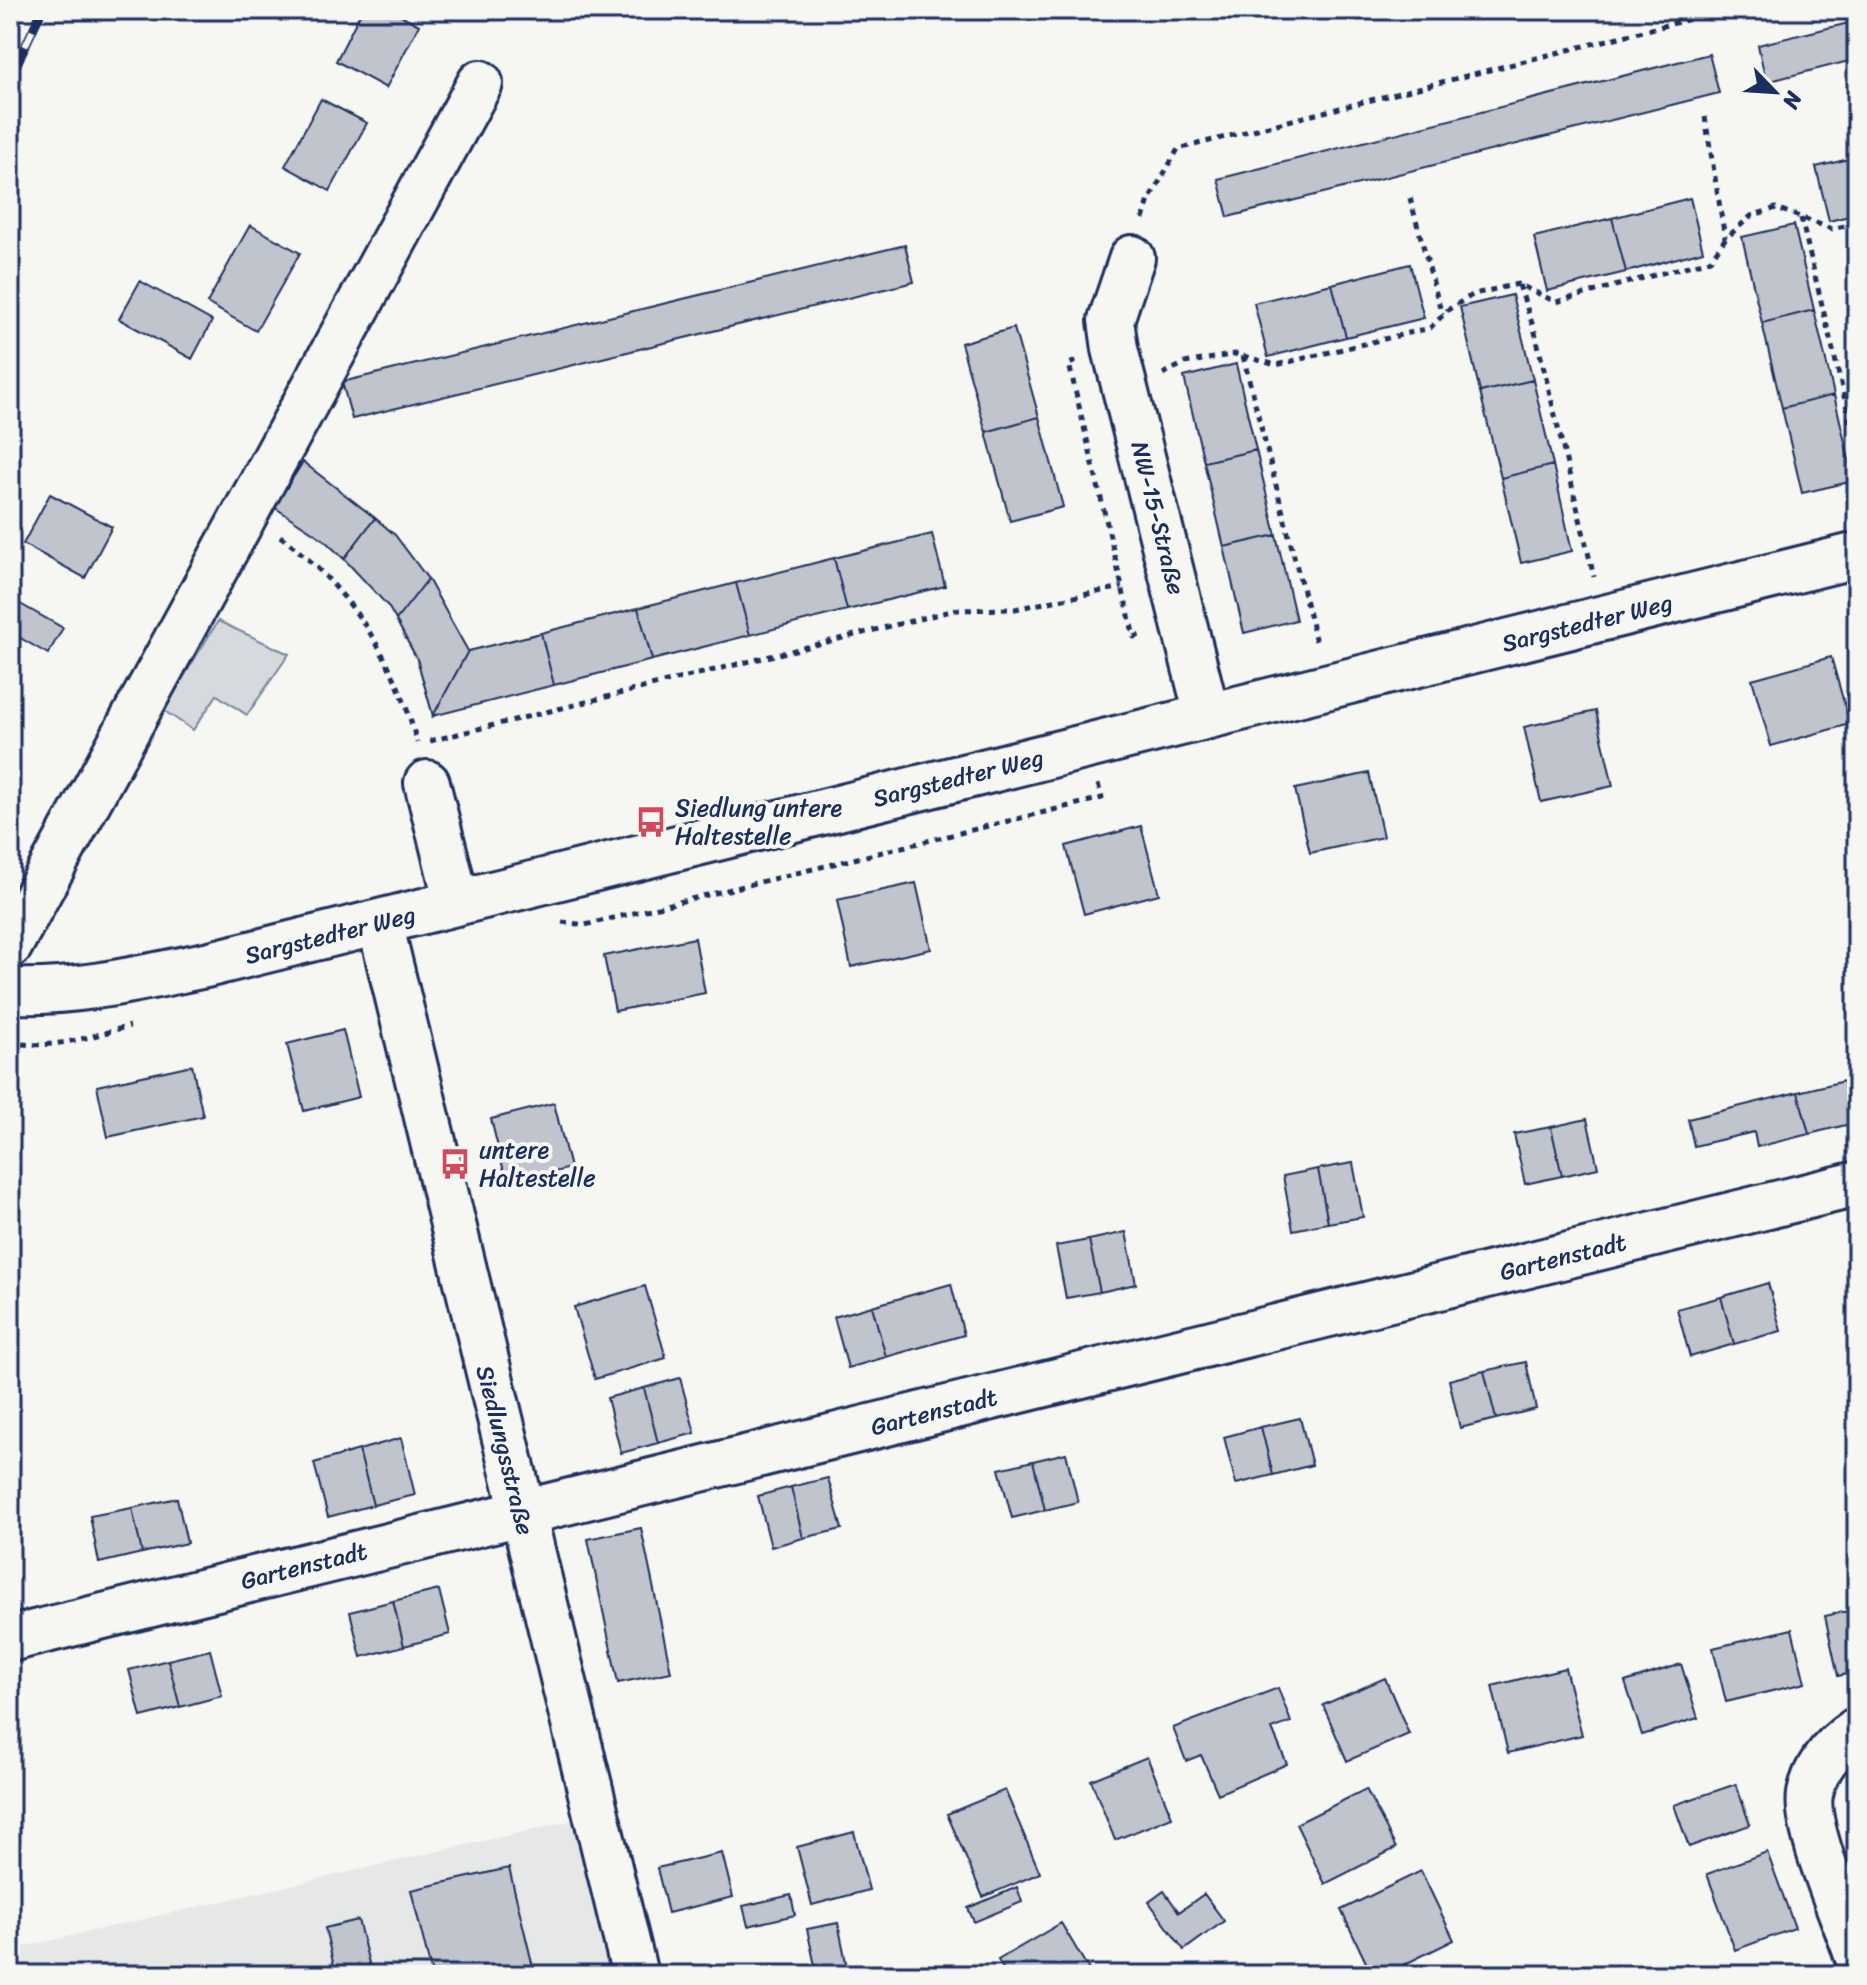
<svg xmlns="http://www.w3.org/2000/svg" width="1867" height="1985" font-family="Sriracha,sans-serif">
  <rect width="100%" height="100%" fill="#f6f6f2"/>
  <filter id="ink" filterUnits="userSpaceOnUse"><feTurbulence type="fractalNoise" baseFrequency=".0125" numOctaves="2"/><feDisplacementMap in="SourceGraphic" scale="16" xChannelSelector="R" yChannelSelector="G"/><feConvolveMatrix kernelMatrix="1 2 1 2 8 2 1 2 1" color-interpolation-filters="sRGB"/></filter>
  <g filter="url(#ink)">
    <path fill="#e6e7e7" d="M 614,1811 L 656,1975 L 10,1975 L 10,1950 Z"/>
    <path fill="#d6d9dd" stroke="#78849e" stroke-width="2" d="M 218,621 L 289,654 L 247,715 L 217,695 L 193,730 L 163,710 Z"/>
    <path fill="#c0c4cd" stroke="#1b2f5e" stroke-width="2" d="M 362,10 L 391,10 L 419,25 L 386,88 L 336,61 Z
      M 1857,21 L 1857,59 L 1766,82 L 1758,45 Z
      M 1709,54 L 1719,93 L 1228,217 L 1218,179 Z
      M 321,99 L 367,123 L 330,191 L 285,166 Z
      M 1857,157 L 1857,214 L 1829,221 L 1816,167 Z
      M 1690,198 L 1703,251 L 1626,272 L 1612,218 Z
      M 1612,218 L 1626,272 L 1547,291 L 1534,237 Z
      M 250,225 L 300,253 L 256,331 L 207,303 Z
      M 1794,225 L 1814,310 L 1762,323 L 1742,237 Z
      M 905,245 L 914,282 L 352,419 L 342,382 Z
      M 1410,264 L 1424,318 L 1346,337 L 1332,284 Z
      M 140,281 L 212,321 L 192,359 L 119,319 Z
      M 1332,284 L 1346,337 L 1268,357 L 1254,303 Z
      M 1512,295 L 1533,380 L 1480,392 L 1460,307 Z
      M 1814,310 L 1834,395 L 1782,408 L 1762,323 Z
      M 1014,328 L 1039,417 L 986,432 L 961,343 Z
      M 1236,364 L 1256,450 L 1204,462 L 1184,377 Z
      M 1533,380 L 1553,465 L 1501,478 L 1480,392 Z
      M 1834,395 L 1854,481 L 1802,493 L 1782,408 Z
      M 1039,417 L 1063,507 L 1010,521 L 986,432 Z
      M 1256,450 L 1276,535 L 1224,547 L 1204,462 Z
      M 303,462 L 375,518 L 344,559 L 323,539 L 274,507 Z
      M 1553,465 L 1572,551 L 1521,563 L 1501,478 Z
      M 50,494 L 112,527 L 85,578 L 23,544 Z
      M 375,518 L 395,535 L 428,579 L 396,620 L 388,606 L 344,559 Z
      M 932,534 L 945,586 L 847,610 L 834,558 Z
      M 1276,535 L 1296,620 L 1244,633 L 1224,547 Z
      M 834,558 L 847,610 L 750,635 L 736,583 Z
      M 428,579 L 468,651 L 433,716 L 417,659 L 396,620 Z
      M 736,583 L 750,635 L 652,660 L 638,608 Z
      M 13,600 L 63,628 L 48,654 L 10,632 L 10,606 Z
      M 638,608 L 652,660 L 554,685 L 541,633 Z
      M 541,633 L 554,685 L 433,716 L 468,651 Z
      M 1831,657 L 1850,724 L 1771,746 L 1752,679 Z
      M 1596,711 L 1613,786 L 1541,802 L 1524,727 Z
      M 1369,773 L 1383,837 L 1310,853 L 1295,789 Z
      M 1141,826 L 1159,894 L 1084,914 L 1066,846 Z
      M 916,883 L 931,949 L 851,967 L 837,900 Z
      M 695,938 L 705,993 L 615,1011 L 604,956 Z
      M 343,1030 L 359,1097 L 304,1111 L 287,1044 Z
      M 192,1065 L 203,1116 L 108,1137 L 97,1086 Z
      M 1844,1081 L 1854,1123 L 1809,1134 L 1798,1092 Z
      M 1798,1092 L 1809,1134 L 1757,1147 L 1754,1132 L 1694,1146 L 1688,1119 Z
      M 554,1103 L 570,1168 L 507,1184 L 491,1119 Z
      M 1587,1119 L 1598,1168 L 1562,1176 L 1551,1127 Z
      M 1551,1127 L 1562,1176 L 1525,1184 L 1514,1134 Z
      M 1353,1163 L 1363,1217 L 1328,1223 L 1318,1169 Z
      M 1318,1169 L 1328,1223 L 1293,1230 L 1283,1176 Z
      M 1126,1232 L 1136,1284 L 1100,1292 L 1089,1240 Z
      M 1089,1240 L 1100,1292 L 1066,1298 L 1056,1246 Z
      M 1768,1283 L 1781,1331 L 1734,1344 L 1721,1297 Z
      M 951,1284 L 964,1335 L 886,1357 L 872,1306 Z
      M 645,1286 L 666,1358 L 595,1379 L 574,1307 Z
      M 1721,1297 L 1734,1344 L 1690,1357 L 1677,1309 Z
      M 872,1306 L 886,1357 L 848,1368 L 834,1317 Z
      M 1526,1362 L 1536,1409 L 1496,1419 L 1484,1371 Z
      M 1484,1371 L 1496,1419 L 1460,1428 L 1449,1380 Z
      M 680,1378 L 695,1433 L 658,1443 L 644,1388 Z
      M 644,1388 L 658,1443 L 621,1453 L 607,1398 Z
      M 1300,1418 L 1312,1465 L 1273,1475 L 1261,1427 Z
      M 1261,1427 L 1273,1475 L 1236,1484 L 1224,1437 Z
      M 401,1438 L 415,1495 L 373,1505 L 359,1450 Z
      M 359,1450 L 373,1505 L 328,1517 L 314,1463 Z
      M 1066,1453 L 1078,1502 L 1045,1510 L 1033,1461 Z
      M 1033,1461 L 1045,1510 L 1012,1518 L 999,1469 Z
      M 828,1478 L 842,1529 L 803,1538 L 791,1487 Z
      M 791,1487 L 803,1538 L 771,1547 L 758,1496 Z
      M 177,1498 L 187,1543 L 142,1553 L 132,1508 Z
      M 132,1508 L 142,1553 L 99,1563 L 90,1516 Z
      M 641,1528 L 671,1672 L 618,1683 L 588,1539 Z
      M 439,1590 L 450,1634 L 404,1646 L 393,1601 Z
      M 393,1601 L 404,1646 L 361,1657 L 350,1612 Z
      M 1857,1609 L 1857,1672 L 1838,1676 L 1825,1616 Z
      M 1792,1629 L 1805,1683 L 1726,1702 L 1713,1648 Z
      M 210,1650 L 222,1696 L 180,1707 L 168,1660 Z
      M 168,1660 L 180,1707 L 141,1717 L 129,1670 Z
      M 1681,1664 L 1698,1718 L 1642,1735 L 1625,1682 Z
      M 1565,1668 L 1582,1735 L 1508,1753 L 1492,1686 Z
      M 1385,1678 L 1409,1734 L 1347,1761 L 1323,1705 Z
      M 1278,1688 L 1291,1722 L 1272,1729 L 1287,1764 L 1218,1794 L 1201,1755 L 1186,1761 L 1173,1728 Z
      M 1147,1757 L 1172,1817 L 1115,1840 L 1091,1780 Z
      M 1736,1784 L 1750,1825 L 1689,1847 L 1674,1805 Z
      M 1366,1789 L 1396,1848 L 1325,1884 L 1296,1824 Z
      M 1005,1790 L 1040,1873 L 983,1897 L 947,1814 Z
      M 854,1832 L 869,1890 L 812,1905 L 797,1847 Z
      M 1767,1852 L 1795,1928 L 1735,1950 L 1707,1874 Z
      M 722,1853 L 733,1897 L 668,1913 L 657,1868 Z
      M 509,1868 L 535,1975 L 432,1975 L 411,1890 Z
      M 1421,1871 L 1454,1940 L 1383,1975 L 1372,1975 L 1341,1910 Z
      M 1017,1887 L 1022,1902 L 974,1922 L 968,1908 Z
      M 1164,1891 L 1179,1912 L 1204,1894 L 1224,1921 L 1184,1950 L 1149,1902 Z
      M 791,1895 L 795,1915 L 748,1926 L 743,1906 Z
      M 358,1920 L 372,1975 L 336,1975 L 325,1928 Z
      M 838,1923 L 848,1972 L 817,1975 L 807,1929 Z
      M 1061,1923 L 1092,1975 L 1007,1975 L 998,1960 Z
      M 1809,1966 L 1812,1975 L 1784,1975 Z"/>
    <g fill="none" stroke-linecap="round" stroke-linejoin="round">
      <defs>
        <path id="minor" d="M 1132,258 L 1111,320 L 1115,349 L 1207,715
          M 427,783 L 457,903
          M 380,923 L 635,1975
          M 10,945 L 480,83
          M 10,991 C 77,994 141,978 206,965 L 1857,555
          M 10,1639 L 1857,1184
          M 1857,1730 C 1835,1745 1815,1766 1810,1794 C 1804,1828 1845,1919 1857,1955"/>
      </defs>
      <use href="#minor" stroke="#1b2f5e" stroke-width="50"/>
      <path stroke="#1b2f5e" stroke-width="5" stroke-dasharray="6 6" stroke-linecap="butt" d="M 1705,117 L 1725,238
        M 1410,198 L 1442,315
        M 1801,218 L 1857,450
        M 1143,219 L 1149,200 L 1178,149 L 1726,10
        M 1519,285 L 1535,332 L 1594,577
        M 1243,356 L 1317,646
        M 1076,361 L 1069,364 L 1134,637 L 1143,634
        M 1163,374 L 1185,363 L 1236,354 L 1276,365 L 1430,328 L 1449,309 L 1474,294 L 1518,284 L 1556,302 L 1710,260 L 1725,239 L 1751,216 L 1776,208 L 1832,229 L 1857,223
        M 280,536 C 348,587 396,659 417,743
        M 430,741 L 955,610 L 1015,609 L 1122,587
        M 562,922 L 585,925 L 1102,798 L 1098,784
        M 10,1042 C 51,1051 91,1036 130,1026"/>
      <use href="#minor" stroke="#f6f6f2" stroke-width="44"/>
      <defs>
        <path id="rail" d="M 10,79 L 42,10"/>
      </defs>
      <use href="#rail" stroke="#1b2f5e" stroke-width="9"/>
      <use href="#rail" stroke="#f6f6f2" stroke-width="6" stroke-dasharray="18" stroke-linecap="butt"/>
    </g>
  </g>
  <defs>
    <symbol id="bus-bare" viewBox="-9 -9 18 18"><path d="M-5-6H5V4H4V6H2V4H-2V6H-4V4H-5ZM-3.5-4V0h7V-4ZM-3.5 1.2v1.5H-2V1.2ZM2 1.2v1.5H3.5V1.2Z" fill="#d1495b" stroke="#f6f6f2" stroke-width="2.5" paint-order="stroke"/></symbol>
  </defs>
  <g fill-rule="evenodd">
    <use href="#bus-bare" x="629" y="800" width="44" height="44"/>
    <use href="#bus-bare" x="433" y="1142" width="44" height="44"/>
  </g>
  <g text-anchor="middle" stroke-width="8" stroke-linejoin="round" paint-order="stroke">
    <g font-size="24" fill="#1b2f5e" stroke="#f6f6f2">
      <text transform="translate(1158 518) rotate(76)" y="8">NW-15-Straße</text>
      <text transform="translate(1587 623) rotate(-14)" y="8">Sargstedter Weg</text>
      <text transform="translate(958 778) rotate(-14)" y="8">Sargstedter Weg</text>
      <text transform="translate(330 935) rotate(-14)" y="8">Sargstedter Weg</text>
      <text transform="translate(1563 1257) rotate(-14)" y="8">Gartenstadt</text>
      <text transform="translate(934 1412) rotate(-14)" y="8">Gartenstadt</text>
      <text transform="translate(505 1450) rotate(76)" y="8">Siedlungsstraße</text>
      <text transform="translate(304 1566) rotate(-14)" y="8">Gartenstadt</text>
    </g>
    <g font-size="24" fill="#1b2f5e" stroke="#f6f6f2" text-anchor="start">
      <text x="675" y="816">Siedlung untere<tspan x="675" dy="28">Haltestelle</tspan></text>
      <text x="479" y="1158">untere<tspan x="479" dy="28">Haltestelle</tspan></text>
    </g>
  </g>
  <rect width="1867" height="1985" fill="none" stroke="#f6f6f2" stroke-width="40"/>
  <rect x="20" y="20" width="1827" height="1945" fill="none" stroke="#1b2f5e" stroke-width="3" filter="url(#ink)"/>
  <g transform="translate(1775 92) rotate(115)" stroke="#f6f6f2" stroke-width="6" paint-order="stroke">
  <path d="M0-6L14 30L0 20L-14 30Z" fill="#1b2f5e"/>
  <text y="-12" font-size="22" font-weight="bold" text-anchor="middle" fill="#1b2f5e">N</text>
  </g>
</svg>
